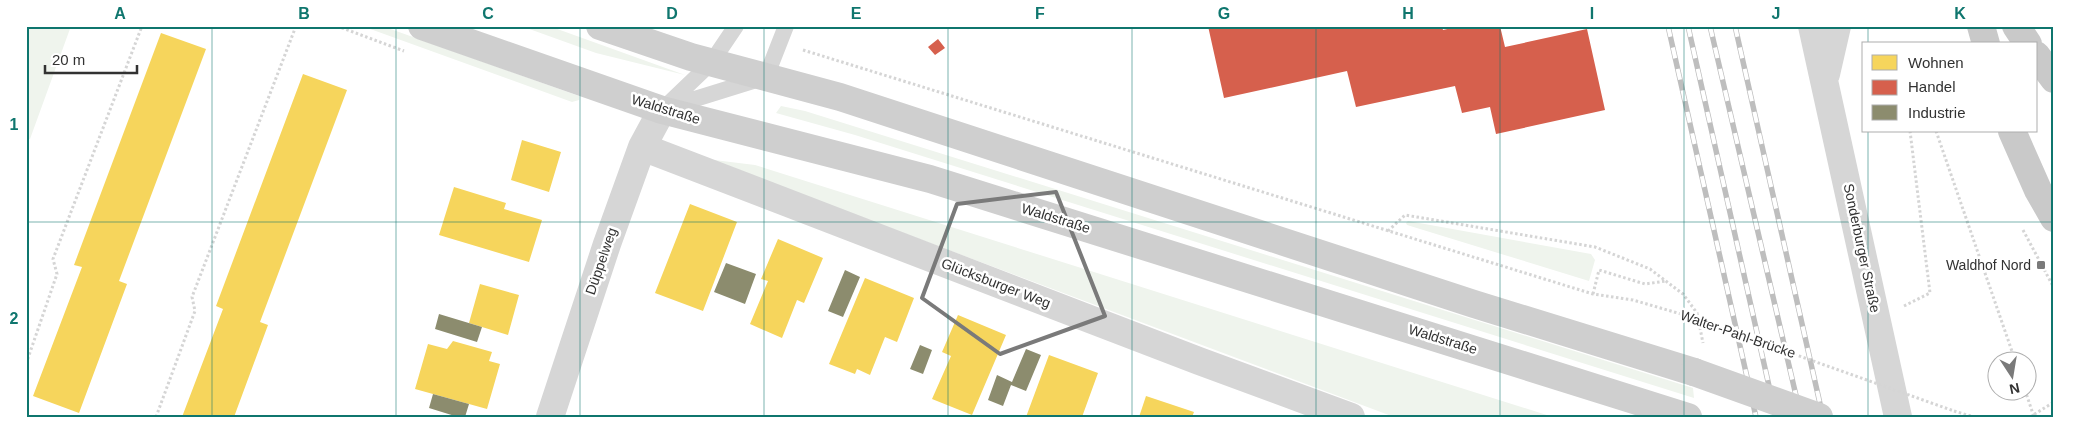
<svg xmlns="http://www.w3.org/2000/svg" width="2080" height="443" font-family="Helvetica,sans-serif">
  <rect width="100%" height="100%" fill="#fff"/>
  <path fill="#eff4ed" d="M 26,26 L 71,26 L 30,139 L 26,138 Z
    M 362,26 L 382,26 L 579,96 L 579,100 L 572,102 Z
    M 521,26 L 549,26 L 685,75 L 596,53 Z
    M 781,106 L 805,111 L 1693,388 L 1694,398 L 855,135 L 776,113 Z
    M 706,159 L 755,165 L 1553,417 L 1394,417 Z
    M 1408,221 L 1591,254 L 1595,260 L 1589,281 L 1407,225 L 1406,223 Z"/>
  <path fill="#f6d55c" d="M 161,33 L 206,49 L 119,281 L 127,284 L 79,413 L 33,396 L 82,267 L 74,265 Z
    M 303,74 L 347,90 L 260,322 L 268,325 L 234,417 L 182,417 L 223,309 L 216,306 Z
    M 522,140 L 561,152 L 549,192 L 511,180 Z
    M 454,187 L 506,203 L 504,209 L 542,220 L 529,262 L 439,235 Z
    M 690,204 L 737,222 L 703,311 L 655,293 Z
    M 778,239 L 823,258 L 804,303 L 797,300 L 782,338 L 750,324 L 768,281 L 761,279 Z
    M 865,278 L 914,298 L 897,342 L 885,337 L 870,375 L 857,369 L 855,374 L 829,364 Z
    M 480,284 L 519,295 L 508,335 L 469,323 Z
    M 958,315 L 1006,335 L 972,415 L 932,399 L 951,356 L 942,352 Z
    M 453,341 L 492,352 L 489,361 L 500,364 L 487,409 L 415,389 L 428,344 L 447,349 Z
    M 1049,355 L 1098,373 L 1082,417 L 1026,417 Z
    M 1146,396 L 1194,412 L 1192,417 L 1139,417 Z"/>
  <path fill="#d6604d" d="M 1208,26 L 1442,26 L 1443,30 L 1460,26 L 1500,26 L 1505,47 L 1587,29 L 1605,110 L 1496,134 L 1490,107 L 1462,113 L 1455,86 L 1356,107 L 1347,71 L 1224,98 Z
    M 938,39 L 945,48 L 935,55 L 928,47 Z"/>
  <path fill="#8c8c6e" d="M 726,263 L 756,274 L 745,304 L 714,292 Z
    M 845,270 L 860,277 L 843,317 L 828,311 Z
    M 439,314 L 482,327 L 477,342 L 435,329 Z
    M 920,345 L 932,350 L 923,374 L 910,369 Z
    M 1026,349 L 1041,355 L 1026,391 L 1011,385 L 1003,406 L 988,400 L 997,375 L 1012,382 Z
    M 433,394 L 469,404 L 465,417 L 458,417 L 429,408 Z"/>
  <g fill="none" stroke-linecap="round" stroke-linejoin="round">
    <path stroke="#d5d5d5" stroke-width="3" stroke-dasharray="2.5 2.5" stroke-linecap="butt" d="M 337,26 L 404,51
      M 803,50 L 1593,294 L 1633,300 L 1681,314
      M 1936,131 L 2015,360
      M 2023,230 L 2054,288
      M 1388,231 L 1405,215 L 1595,247 L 1650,269 L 1683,294 L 1697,313 L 1703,343
      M 1593,294 L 1599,270 L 1645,284 L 1666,281
      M 1904,306 L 1930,293 L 1910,131
      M 26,364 L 57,274 L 53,259 L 142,26
      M 2025,390 L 2034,417
      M 1954,411 L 1974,417
      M 156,417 L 195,311 L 192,297 L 296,26
      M 2030,417 L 2054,402"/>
    <path stroke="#d6d6d6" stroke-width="16" d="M 665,107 L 711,63 L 736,26
      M 666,108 L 766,77 L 786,26"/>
    <path stroke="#d6d6d6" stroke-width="28" d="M 642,147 L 1199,361 L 1351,417
      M 550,417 L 607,244 L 642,147 L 662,110"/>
    <path stroke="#d6d6d6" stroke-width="28" d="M 1812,26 L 1898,417
      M 1826,74 L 1837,26"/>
    <path stroke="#cfcfcf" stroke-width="28" d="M 422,26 L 662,110 L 930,179 L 1688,417
      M 600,26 L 691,57 L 840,97 L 1474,304 L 1694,372"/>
    <path stroke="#c9c9c9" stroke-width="28" d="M 1981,26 L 1986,44
      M 2016,26 L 2028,44
      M 2036,55 L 2054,79
      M 2012,131 L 2038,190 L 2054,218"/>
    <defs>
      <path id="rail" d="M 1668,26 L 1756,417
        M 1688,26 L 1776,417
        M 1710,26 L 1801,417
        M 1735,26 L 1823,417"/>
    </defs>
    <use href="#rail" stroke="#bebebe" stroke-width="5.5"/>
    <use href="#rail" stroke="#fff" stroke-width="4" stroke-dasharray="11" stroke-linecap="butt"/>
    <path stroke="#d5d5d5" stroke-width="3" stroke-dasharray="2.5 2.5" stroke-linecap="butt" d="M 1681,314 L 1954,411"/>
    <path stroke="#cfcfcf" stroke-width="28" d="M 1694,372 L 1819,417"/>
  </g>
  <path fill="none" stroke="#7a7a7a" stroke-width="4" stroke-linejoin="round" d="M 1056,192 L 1105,316 L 1000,354 L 922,298 L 957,204 Z"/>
  <path fill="none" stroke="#0f766e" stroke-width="1" stroke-opacity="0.55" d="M 212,26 L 212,417M 396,26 L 396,417M 580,26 L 580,417M 764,26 L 764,417M 948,26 L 948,417M 1132,26 L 1132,417M 1316,26 L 1316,417M 1500,26 L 1500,417M 1684,26 L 1684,417M 1868,26 L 1868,44M 1868,131 L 1868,417M 26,222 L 2054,222"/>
  <rect fill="#7a7a7a" stroke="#fff" stroke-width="2" x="2036" y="260" width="10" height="10" rx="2.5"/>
  <g text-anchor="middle" stroke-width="5" stroke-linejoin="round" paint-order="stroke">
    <g font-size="14" fill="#323232" stroke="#fff">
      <text transform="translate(666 109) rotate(17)" y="5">Waldstraße</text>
      <text transform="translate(1056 218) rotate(17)" y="5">Waldstraße</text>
      <text transform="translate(1862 248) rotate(78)" y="5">Sonderburger Straße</text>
      <text transform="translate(601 261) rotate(-71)" y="5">Düppelweg</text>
      <text transform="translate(996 283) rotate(21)" y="5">Glücksburger Weg</text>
      <text transform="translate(1738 334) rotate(19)" y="5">Walter-Pahl-Brücke</text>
      <text transform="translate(1443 339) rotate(17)" y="5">Waldstraße</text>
    </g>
    <g font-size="14" fill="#323232" stroke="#fff" text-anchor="end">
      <text x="2031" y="270">Waldhof Nord</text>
    </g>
  </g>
  <rect width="2080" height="443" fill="none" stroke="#ffffff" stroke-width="55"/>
  <rect x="1862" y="42" width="175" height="90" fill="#ffffff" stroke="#adadad"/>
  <rect x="1872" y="55" width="25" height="15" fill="#f6d55c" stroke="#adadad"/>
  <text x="1908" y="68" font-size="15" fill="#323232">Wohnen</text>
  <rect x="1872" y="80" width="25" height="15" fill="#d6604d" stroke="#adadad"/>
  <text x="1908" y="92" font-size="15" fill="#323232">Handel</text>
  <rect x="1872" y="105" width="25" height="15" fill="#8c8c6e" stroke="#adadad"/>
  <text x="1908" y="118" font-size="15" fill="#323232">Industrie</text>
  <g transform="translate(2012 376) rotate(168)"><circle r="24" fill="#ffffff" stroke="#adadad"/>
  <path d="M0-4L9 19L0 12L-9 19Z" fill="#7a7a7a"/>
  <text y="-8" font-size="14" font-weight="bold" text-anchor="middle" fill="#323232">N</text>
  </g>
  <path d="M45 65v8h92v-8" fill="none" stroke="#323232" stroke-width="2.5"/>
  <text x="52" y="65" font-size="15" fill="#323232" stroke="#ffffff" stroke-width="4" paint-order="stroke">20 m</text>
  <rect x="28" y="28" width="2024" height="388" fill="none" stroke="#0f766e" stroke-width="2"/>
  <g font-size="16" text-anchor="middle" font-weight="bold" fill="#0f766e">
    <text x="120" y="19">A</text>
    <text x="304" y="19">B</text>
    <text x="488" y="19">C</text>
    <text x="672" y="19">D</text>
    <text x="856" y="19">E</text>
    <text x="1040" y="19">F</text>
    <text x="1224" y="19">G</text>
    <text x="1408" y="19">H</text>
    <text x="1592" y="19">I</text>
    <text x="1776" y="19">J</text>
    <text x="1960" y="19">K</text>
    <text x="14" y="130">1</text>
    <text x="14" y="324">2</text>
  </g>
</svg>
